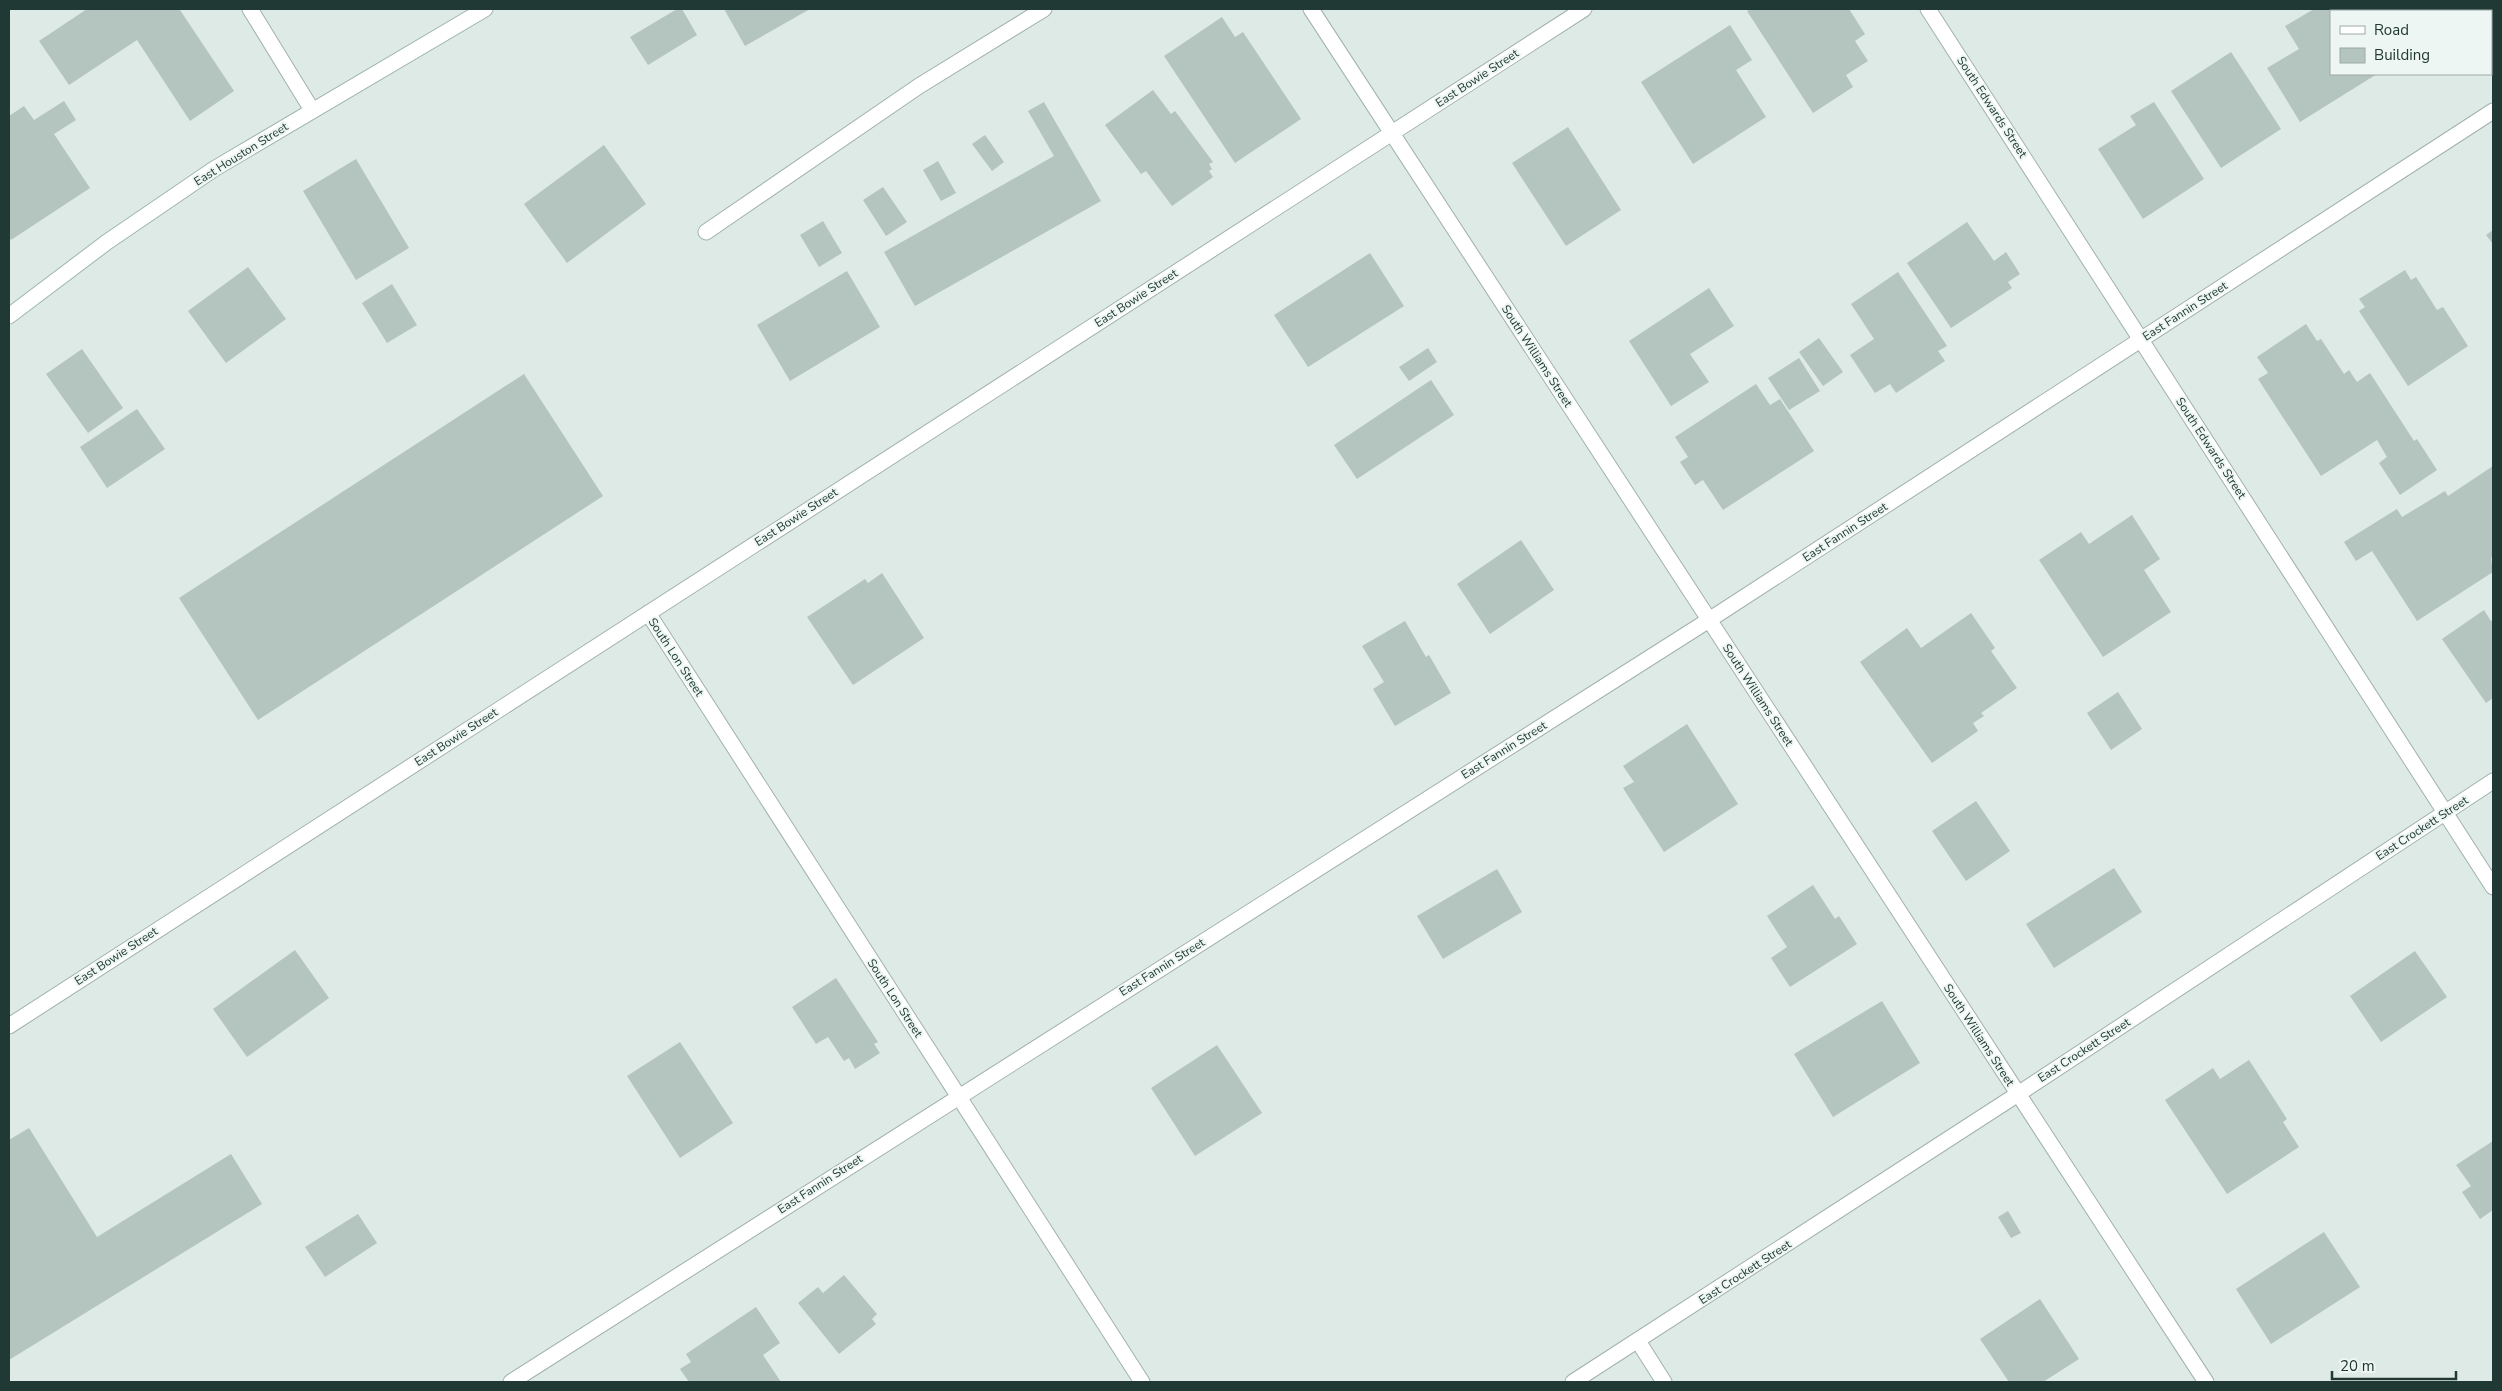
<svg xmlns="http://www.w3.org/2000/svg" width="2502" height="1391" font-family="'Nunito Sans',sans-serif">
  <rect width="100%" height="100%" fill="#deeae5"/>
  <path fill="#b4c4bf" d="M 87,9 L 183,9 L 180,10 L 234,91 L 190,121 L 137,40 L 69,85 L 39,41 Z
    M 677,9 L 682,9 L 697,35 L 648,65 L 630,37 Z
    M 724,9 L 810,9 L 745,46 Z
    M 1751,9 L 1849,9 L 1865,34 L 1855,41 L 1868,61 L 1846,75 L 1853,87 L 1813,113 L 1747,11 Z
    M 2314,9 L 2330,9 L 2332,11 L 2331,74 L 2377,74 L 2300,122 L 2267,68 L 2299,49 L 2285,26 Z
    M 1222,17 L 1235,37 L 1243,32 L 1301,119 L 1235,163 L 1164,56 Z
    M 1730,25 L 1752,60 L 1736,70 L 1766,117 L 1693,164 L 1641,82 Z
    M 2231,52 L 2281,129 L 2221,168 L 2171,91 Z
    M 1153,90 L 1171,114 L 1175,111 L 1213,162 L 1209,164 L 1212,169 L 1209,171 L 1213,177 L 1172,206 L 1146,171 L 1141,174 L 1105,125 Z
    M 64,101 L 76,120 L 54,134 L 90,188 L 11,240 L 9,237 L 9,116 L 24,106 L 34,120 Z
    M 1044,102 L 1101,201 L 915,306 L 884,252 L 1054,156 L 1028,111 Z
    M 2154,102 L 2204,179 L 2143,219 L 2098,149 L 2136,125 L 2130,116 Z
    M 1568,127 L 1621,210 L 1566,246 L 1512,163 Z
    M 985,135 L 1004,162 L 992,171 L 972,144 Z
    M 604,145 L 646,204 L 567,263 L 524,204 Z
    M 356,159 L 409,248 L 356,280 L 303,191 Z
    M 938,161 L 956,193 L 941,201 L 923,170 Z
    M 883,187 L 907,222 L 886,236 L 863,200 Z
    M 823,221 L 842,253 L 819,267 L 800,235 Z
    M 1967,222 L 1994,261 L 2006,252 L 2020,274 L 2008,282 L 2012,288 L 1951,328 L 1907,263 Z
    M 2493,230 L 2493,244 L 2486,235 Z
    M 1370,253 L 1404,306 L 1308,367 L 1274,315 Z
    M 248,267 L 286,319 L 226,363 L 188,311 Z
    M 2405,270 L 2411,280 L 2416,277 L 2437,310 L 2443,307 L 2468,346 L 2408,386 L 2359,311 L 2365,307 L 2359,299 Z
    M 847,271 L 880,327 L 790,381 L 757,325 Z
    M 1898,272 L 1947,346 L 1938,351 L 1945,361 L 1896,393 L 1890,384 L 1875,393 L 1850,355 L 1874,339 L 1851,304 Z
    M 392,284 L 417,325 L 387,343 L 362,303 Z
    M 1709,288 L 1734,326 L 1690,354 L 1709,382 L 1671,406 L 1629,341 Z
    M 2306,324 L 2317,341 L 2321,339 L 2344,374 L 2349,370 L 2357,382 L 2370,373 L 2414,441 L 2417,439 L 2437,470 L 2400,495 L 2379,463 L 2387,457 L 2377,440 L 2321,476 L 2258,379 L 2268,373 L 2257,357 Z
    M 1819,338 L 1843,372 L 1823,386 L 1799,352 Z
    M 1428,348 L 1437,362 L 1409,381 L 1399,367 Z
    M 82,349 L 123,408 L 88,433 L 46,374 Z
    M 1799,358 L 1820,391 L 1789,410 L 1768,378 Z
    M 524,374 L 603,496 L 258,720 L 179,598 Z
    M 1431,380 L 1454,415 L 1357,479 L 1334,445 Z
    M 1756,384 L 1770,405 L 1780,399 L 1814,451 L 1723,510 L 1703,480 L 1695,485 L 1680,462 L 1688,457 L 1675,437 Z
    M 137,409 L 165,449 L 107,488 L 80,447 Z
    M 2493,466 L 2493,557 L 2491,558 L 2493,572 L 2417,621 L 2372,551 L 2356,561 L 2344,542 L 2397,509 L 2402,517 L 2445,491 L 2448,496 Z
    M 2132,515 L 2160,559 L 2144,570 L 2171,612 L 2103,657 L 2039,560 L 2081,532 L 2089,544 Z
    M 1521,540 L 1554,590 L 1490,634 L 1457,584 Z
    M 882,573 L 924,638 L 853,685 L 807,617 L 865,579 L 868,583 Z
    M 2484,610 L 2491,621 L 2493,620 L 2493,698 L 2486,703 L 2442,639 Z
    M 1971,613 L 1995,648 L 1991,651 L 2017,688 L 1981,713 L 1984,716 L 1973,723 L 1978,731 L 1932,763 L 1860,662 L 1907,628 L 1921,648 Z
    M 1405,621 L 1426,657 L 1429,655 L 1451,693 L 1395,726 L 1373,689 L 1384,682 L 1362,646 Z
    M 2118,692 L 2142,729 L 2111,750 L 2087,713 Z
    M 1687,724 L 1738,804 L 1664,852 L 1623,788 L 1634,782 L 1623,766 Z
    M 1976,801 L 2010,851 L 1966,881 L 1932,831 Z
    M 2114,868 L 2142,912 L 2054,968 L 2026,924 Z
    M 1497,869 L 1522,912 L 1443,959 L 1417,916 Z
    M 1813,885 L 1835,919 L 1839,916 L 1857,944 L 1790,987 L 1771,958 L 1787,947 L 1767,916 Z
    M 295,950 L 329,998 L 247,1057 L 213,1009 Z
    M 2415,951 L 2447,997 L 2381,1042 L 2350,996 Z
    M 836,978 L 878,1042 L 874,1044 L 880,1053 L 855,1069 L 849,1058 L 844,1061 L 828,1037 L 816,1044 L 792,1007 Z
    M 1882,1001 L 1920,1063 L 1833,1117 L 1794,1054 Z
    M 680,1042 L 733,1123 L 680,1158 L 627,1076 Z
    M 1217,1045 L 1262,1113 L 1195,1156 L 1151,1088 Z
    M 2249,1060 L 2287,1119 L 2283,1122 L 2299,1147 L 2227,1194 L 2165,1100 L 2213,1068 L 2220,1079 Z
    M 29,1128 L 97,1237 L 231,1154 L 262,1204 L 9,1360 L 9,1140 Z
    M 2493,1141 L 2493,1210 L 2480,1219 L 2462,1192 L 2471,1186 L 2456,1165 Z
    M 2008,1211 L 2021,1233 L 2011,1238 L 1998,1217 Z
    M 358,1214 L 377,1243 L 325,1277 L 305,1247 Z
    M 2324,1232 L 2360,1287 L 2271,1344 L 2236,1289 Z
    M 844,1275 L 877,1314 L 872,1319 L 876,1324 L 839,1354 L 798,1303 L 818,1287 L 823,1293 Z
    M 2040,1299 L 2079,1359 L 2043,1382 L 2009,1382 L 1980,1339 Z
    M 756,1307 L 780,1343 L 763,1355 L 781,1382 L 689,1382 L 680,1369 L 691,1362 L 686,1354 Z"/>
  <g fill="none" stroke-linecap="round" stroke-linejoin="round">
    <defs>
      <path id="service" d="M 706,232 L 919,86 L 1044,9
        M 1638,1341 L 1664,1382"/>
      <path id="minor" d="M 250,9 L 312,110
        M 1311,9 L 2206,1382
        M 1928,9 L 2493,887
        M 648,613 L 1142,1382
        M 9,1026 L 1584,9
        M 511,1382 L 1709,620 L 2493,111
        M 1573,1382 L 2018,1094 L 2493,781"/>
      <path id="secondary" d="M 9,316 L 107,242 L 214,169 L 485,9"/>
    </defs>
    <use href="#service" stroke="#a1b1ac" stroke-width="17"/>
    <use href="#minor" stroke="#a1b1ac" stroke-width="17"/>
    <use href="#secondary" stroke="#9eb5ae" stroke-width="17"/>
    <use href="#service" stroke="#fff" stroke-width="15"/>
    <use href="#minor" stroke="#fff" stroke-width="15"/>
    <use href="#secondary" stroke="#fff" stroke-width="15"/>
  </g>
  <g text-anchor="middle" stroke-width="4" stroke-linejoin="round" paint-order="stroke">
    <g font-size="12" fill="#203934" stroke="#eef6f3">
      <text transform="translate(1477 78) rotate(-33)" y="4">East Bowie Street</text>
      <text transform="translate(1992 107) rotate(57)" y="4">South Edwards Street</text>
      <text transform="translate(241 154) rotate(-32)" y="4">East Houston Street</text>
      <text transform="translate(1136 298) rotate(-33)" y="4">East Bowie Street</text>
      <text transform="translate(2185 311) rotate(-33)" y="4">East Fannin Street</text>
      <text transform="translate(1537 356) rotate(57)" y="4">South Williams Street</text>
      <text transform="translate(2211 448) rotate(57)" y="4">South Edwards Street</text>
      <text transform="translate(796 517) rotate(-33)" y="4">East Bowie Street</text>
      <text transform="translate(1845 532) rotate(-33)" y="4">East Fannin Street</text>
      <text transform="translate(676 657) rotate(57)" y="4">South Lon Street</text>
      <text transform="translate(1758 695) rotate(57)" y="4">South Williams Street</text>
      <text transform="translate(456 737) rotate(-33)" y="4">East Bowie Street</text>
      <text transform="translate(1504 750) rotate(-32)" y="4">East Fannin Street</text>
      <text transform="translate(2422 828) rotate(-33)" y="4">East Crockett Street</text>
      <text transform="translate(116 956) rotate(-33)" y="4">East Bowie Street</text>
      <text transform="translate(1162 967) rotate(-32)" y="4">East Fannin Street</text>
      <text transform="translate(895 998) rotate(57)" y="4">South Lon Street</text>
      <text transform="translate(1979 1035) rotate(57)" y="4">South Williams Street</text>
      <text transform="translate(2084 1050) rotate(-33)" y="4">East Crockett Street</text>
      <text transform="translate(820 1184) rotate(-33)" y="4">East Fannin Street</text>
      <text transform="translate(1745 1272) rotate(-33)" y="4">East Crockett Street</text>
    </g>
  </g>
  <rect width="2502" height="1391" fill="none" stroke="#203934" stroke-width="20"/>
  <rect x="2330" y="10" width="162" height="65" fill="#eef6f3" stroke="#9caaa7"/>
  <rect x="2340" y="26" width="25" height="8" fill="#ffffff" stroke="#9caaa7"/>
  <text x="2374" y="35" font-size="15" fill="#203934">Road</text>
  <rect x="2340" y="48" width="25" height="15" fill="#b4c4bf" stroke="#9caaa7"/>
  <text x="2374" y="60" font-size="15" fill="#203934">Building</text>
  <path d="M2332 1371v8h124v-8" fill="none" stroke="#203934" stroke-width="2.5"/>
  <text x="2340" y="1371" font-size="15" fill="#203934" stroke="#eef6f3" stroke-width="4" paint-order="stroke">20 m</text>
</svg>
